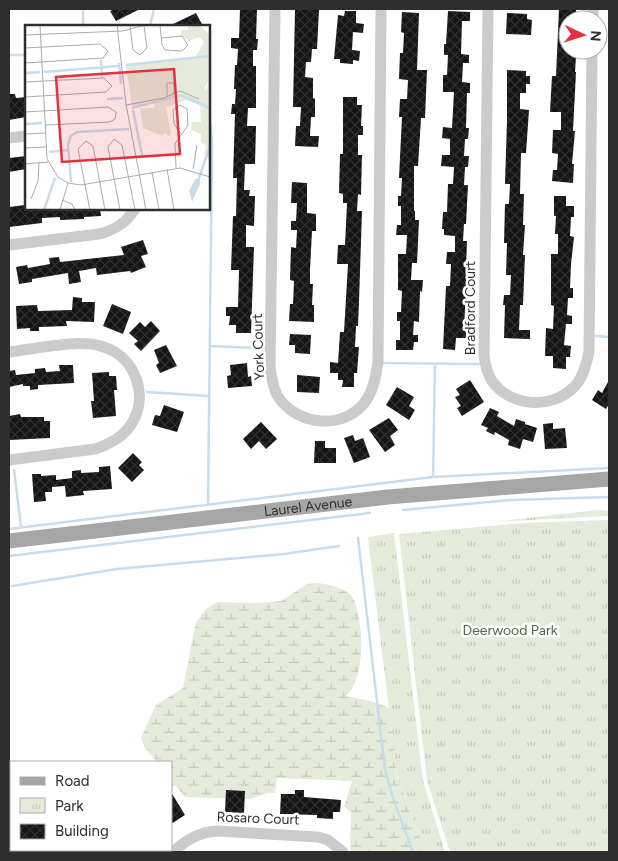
<svg xmlns="http://www.w3.org/2000/svg" width="618" height="861" font-family="Figtree,sans-serif">
  <defs>
    <pattern id="wetland-marsh" width="20" height="14" patternUnits="userSpaceOnUse" patternTransform="scale(1.25)"><rect width="20" height="14" fill="#e4ebdb"/><path d="M1 5h8M5 5V1M11 12h8M15 12V8" fill="none" stroke="#c4cabc"/></pattern>
    <pattern id="park-tufts" width="24" height="20" patternUnits="userSpaceOnUse" patternTransform="scale(1.25)"><rect width="24" height="20" fill="#e4ebdb"/><path d="M3 7l-1-3M5 7V3M7 7l1-3M15 17l-1-3M17 17v-4M19 17l1-3" fill="none" stroke="#c4cabc"/></pattern>
    <pattern id="building-cross-hatch" width="8" height="8" patternUnits="userSpaceOnUse" patternTransform="scale(1.25)"><rect width="8" height="8" fill="#151515"/><path d="M0 0l8 8M0 8l8-8" fill="none" stroke="#2f2f2f"/></pattern>
  </defs>
  <rect width="100%" height="100%" fill="#fff"/>
  <path fill="url(#wetland-marsh)" d="M 318,583 C 330,585 345,587 353,598 C 355,601 356,606 357,609 C 363,632 365,679 346,696 L 371,701 L 389,708 L 397,775 L 425,852 L 352,852 L 350,849 L 351,812 L 344,807 L 352,781 L 277,778 L 275,793 L 268,793 L 250,799 L 185,797 L 175,785 L 171,787 L 171,762 L 157,762 L 145,748 L 141,738 L 156,705 L 183,688 L 196,622 L 207,608 L 217,602 L 256,603 L 281,601 L 307,584 Z"/>
  <path fill="url(#park-tufts)" d="M 597,510 L 609,511 L 609,516 L 492,522 Z
    M 609,520 L 609,852 L 450,852 L 427,781 L 399,534 L 523,523 Z
    M 394,533 L 423,781 L 445,852 L 425,852 L 397,775 L 368,537 Z"/>
  <g fill="none" stroke-linecap="round" stroke-linejoin="round">
    <path stroke="#c7ddeb" stroke-width="2.5" d="M 83,26 L 83,9
      M 150,26 L 154,9
      M 9,55 L 26,55
      M 596,336 L 609,337
      M 210,346 L 258,348
      M 384,363 L 479,364
      M 147,392 L 209,396
      M 14,470 L 21,527
      M 433,477 L 435,364
      M 208,504 L 212,146 L 211,127 L 209,118
      M 403,510 L 511,500 L 609,497
      M 9,529 L 433,477 L 609,468
      M 358,538 L 385,770 L 393,798 L 413,852
      M 9,556 L 370,513
      M 12,586 L 117,569 L 284,554 L 339,546"/>
  </g>
  <path fill="url(#building-cross-hatch)" d="M 115,9 L 140,9 L 116,21 L 110,11 Z
    M 240,9 L 257,9 L 256,39 L 258,39 L 257,50 L 253,50 L 253,66 L 256,66 L 256,108 L 248,108 L 247,126 L 256,126 L 255,164 L 245,164 L 244,190 L 250,190 L 249,196 L 255,196 L 254,226 L 246,225 L 246,247 L 254,247 L 251,333 L 236,333 L 236,325 L 229,325 L 230,316 L 226,316 L 226,307 L 238,307 L 239,270 L 231,270 L 233,216 L 236,216 L 237,178 L 233,178 L 235,114 L 231,114 L 232,104 L 235,104 L 236,89 L 234,89 L 235,65 L 237,65 L 238,49 L 231,48 L 231,38 L 239,38 Z
    M 559,9 L 576,9 L 576,20 L 568,20 L 568,50 L 572,50 L 571,56 L 576,56 L 575,72 L 576,72 L 573,131 L 575,131 L 572,164 L 574,164 L 573,183 L 552,181 L 553,170 L 557,170 L 558,154 L 552,153 L 553,130 L 561,130 L 561,112 L 550,112 L 552,76 L 556,76 Z
    M 295,10 L 319,10 L 317,49 L 312,49 L 311,62 L 306,62 L 305,77 L 313,78 L 313,98 L 315,99 L 315,117 L 311,117 L 310,136 L 319,136 L 318,147 L 295,146 L 296,126 L 300,126 L 301,107 L 293,107 Z
    M 345,11 L 356,11 L 356,23 L 364,24 L 363,33 L 353,32 L 352,50 L 360,51 L 359,61 L 353,60 L 353,64 L 340,63 L 340,59 L 334,59 L 338,15 L 344,16 Z
    M 448,11 L 470,12 L 470,21 L 462,21 L 461,54 L 469,55 L 469,63 L 463,63 L 462,82 L 470,83 L 470,93 L 467,93 L 466,128 L 469,128 L 468,139 L 465,139 L 464,156 L 469,156 L 468,167 L 465,167 L 464,185 L 468,185 L 466,224 L 464,224 L 463,241 L 467,241 L 466,270 L 467,270 L 464,328 L 466,328 L 466,338 L 456,338 L 455,350 L 443,349 L 446,286 L 450,286 L 451,264 L 446,264 L 447,252 L 455,252 L 455,236 L 444,235 L 444,229 L 442,229 L 443,212 L 447,212 L 448,184 L 453,184 L 454,167 L 441,166 L 442,155 L 450,155 L 450,139 L 442,138 L 443,127 L 452,128 L 454,92 L 443,92 L 443,75 L 447,75 L 448,55 L 444,55 L 444,44 L 446,44 Z
    M 402,12 L 419,13 L 417,70 L 427,70 L 425,118 L 421,118 L 418,166 L 414,166 L 414,211 L 415,211 L 415,220 L 419,220 L 418,242 L 417,263 L 412,263 L 411,280 L 423,280 L 422,292 L 420,291 L 419,322 L 414,321 L 413,335 L 418,335 L 418,342 L 414,342 L 413,350 L 396,350 L 396,340 L 400,340 L 400,321 L 397,321 L 397,312 L 401,312 L 402,291 L 398,290 L 398,254 L 406,254 L 407,235 L 396,235 L 397,225 L 401,225 L 401,206 L 398,206 L 398,196 L 401,196 L 402,178 L 399,178 L 402,117 L 399,117 L 400,99 L 407,99 L 408,80 L 399,79 L 400,53 L 403,53 L 404,33 L 401,32 Z
    M 196,13 L 203,26 L 169,26 Z
    M 507,13 L 527,14 L 527,19 L 532,20 L 531,35 L 506,34 Z
    M 507,70 L 526,71 L 526,76 L 530,76 L 530,84 L 526,84 L 526,93 L 520,93 L 520,109 L 529,110 L 526,153 L 521,153 L 520,194 L 524,194 L 523,225 L 525,225 L 523,255 L 525,255 L 523,305 L 520,305 L 519,330 L 530,330 L 530,339 L 504,338 L 505,305 L 503,305 L 504,295 L 510,295 L 511,275 L 506,275 L 507,243 L 504,243 L 505,204 L 509,204 L 510,184 L 505,184 L 507,120 Z
    M 9,94 L 15,94 L 16,98 L 26,97 L 26,117 L 9,120 Z
    M 343,97 L 357,97 L 357,105 L 362,105 L 361,126 L 363,126 L 363,135 L 358,135 L 358,155 L 362,155 L 361,195 L 358,194 L 357,211 L 362,211 L 359,302 L 358,326 L 356,326 L 355,347 L 359,347 L 357,373 L 354,373 L 354,387 L 342,387 L 343,380 L 338,380 L 338,373 L 330,373 L 330,362 L 338,363 L 340,332 L 344,332 L 348,264 L 337,264 L 338,245 L 345,245 L 347,203 L 343,203 L 343,194 L 339,193 L 340,154 L 343,154 Z
    M 26,156 L 26,169 L 9,172 L 9,158 Z
    M 292,182 L 307,183 L 307,213 L 316,214 L 316,231 L 312,231 L 310,270 L 310,284 L 313,284 L 312,305 L 314,305 L 314,322 L 289,321 L 290,304 L 293,304 L 294,281 L 290,280 L 291,247 L 296,248 L 297,230 L 291,230 L 291,221 L 296,221 L 297,203 L 291,203 Z
    M 554,196 L 566,196 L 566,206 L 574,206 L 574,217 L 571,217 L 570,236 L 574,237 L 571,264 L 570,288 L 573,288 L 573,298 L 568,298 L 567,315 L 572,316 L 572,324 L 566,324 L 564,345 L 571,346 L 570,357 L 566,357 L 566,369 L 553,368 L 553,356 L 545,356 L 546,328 L 553,329 L 554,306 L 551,305 L 551,254 L 558,254 L 558,234 L 555,234 L 556,216 L 554,216 Z
    M 25,205 L 25,209 L 100,209 L 101,216 L 84,217 L 84,219 L 60,220 L 60,217 L 42,218 L 42,223 L 9,227 L 9,207 Z
    M 143,240 L 148,254 L 141,256 L 146,267 L 131,273 L 130,271 L 97,275 L 96,268 L 79,271 L 81,282 L 69,284 L 68,273 L 32,279 L 32,282 L 19,284 L 16,267 L 27,265 L 28,268 L 50,264 L 49,258 L 59,257 L 60,262 L 124,255 L 121,247 Z
    M 73,297 L 82,298 L 82,302 L 95,302 L 94,322 L 66,321 L 67,326 L 39,327 L 39,331 L 30,331 L 30,328 L 17,329 L 16,306 L 37,305 L 38,311 L 72,310 Z
    M 112,304 L 131,312 L 123,334 L 103,326 Z
    M 151,321 L 160,331 L 141,351 L 134,344 L 138,341 L 129,333 L 140,322 L 145,327 Z
    M 290,334 L 311,335 L 310,354 L 295,353 L 295,345 L 289,345 Z
    M 166,345 L 177,366 L 160,373 L 156,365 L 159,363 L 154,350 Z
    M 247,363 L 248,377 L 251,376 L 252,386 L 228,388 L 227,376 L 231,375 L 230,365 Z
    M 59,365 L 73,365 L 74,383 L 38,385 L 38,389 L 30,390 L 30,386 L 23,386 L 23,384 L 9,387 L 9,371 L 15,370 L 16,375 L 35,373 L 35,369 L 45,368 L 46,372 L 60,371 Z
    M 109,372 L 109,376 L 116,376 L 117,390 L 114,390 L 116,416 L 93,418 L 91,401 L 94,401 L 92,373 Z
    M 297,375 L 320,377 L 319,393 L 297,392 Z
    M 470,380 L 484,402 L 462,416 L 457,408 L 461,406 L 455,397 L 460,395 L 456,389 Z
    M 609,380 L 609,404 L 606,409 L 592,400 L 598,390 L 602,393 Z
    M 397,387 L 414,397 L 409,406 L 415,410 L 409,420 L 386,405 Z
    M 164,405 L 184,412 L 177,432 L 152,425 L 155,415 L 160,416 Z
    M 490,408 L 499,412 L 497,416 L 514,426 L 516,419 L 525,422 L 525,424 L 537,428 L 533,442 L 523,439 L 520,449 L 508,445 L 509,440 L 495,432 L 494,435 L 486,431 L 488,428 L 481,425 Z
    M 20,414 L 21,417 L 44,417 L 44,421 L 50,421 L 50,438 L 9,440 L 9,416 Z
    M 389,418 L 398,430 L 390,436 L 395,445 L 385,452 L 369,430 Z
    M 261,422 L 277,439 L 266,449 L 259,441 L 251,449 L 243,439 Z
    M 553,423 L 553,429 L 565,428 L 567,448 L 545,449 L 543,424 Z
    M 353,435 L 355,441 L 363,438 L 370,457 L 354,463 L 344,438 Z
    M 315,441 L 325,441 L 325,448 L 336,448 L 336,463 L 314,463 Z
    M 133,453 L 142,462 L 139,465 L 144,470 L 132,482 L 118,468 Z
    M 110,466 L 112,489 L 83,491 L 84,495 L 66,497 L 65,486 L 52,487 L 52,492 L 45,492 L 46,501 L 34,502 L 32,474 L 41,474 L 41,476 L 56,475 L 56,480 L 72,478 L 72,471 L 81,470 L 81,473 L 99,472 L 99,467 Z
    M 226,790 L 245,791 L 244,813 L 225,812 Z
    M 295,790 L 304,790 L 304,797 L 341,800 L 340,812 L 333,812 L 333,819 L 317,818 L 317,815 L 280,814 L 281,794 L 295,794 Z
    M 171,792 L 185,815 L 171,824 Z"/>
  <g fill="none" stroke-linecap="round" stroke-linejoin="round">
    <path stroke="#cbcbcb" stroke-width="11" d="M 275,9 L 270,369 C 272,378 273,387 277,395 C 296,427 347,431 367,399 C 374,388 376,375 378,362 L 381,9
      M 488,9 L 484,355 C 485,364 487,373 492,381 C 511,407 551,410 574,387 C 583,378 586,365 589,352 L 592,50
      M 593,20 L 593,9
      M 9,138 L 26,136
      M 9,245 L 99,234 C 115,230 126,223 135,209
      M 9,352 C 35,349 80,338 104,347 C 135,357 149,395 132,423 C 124,437 110,444 95,449 L 9,460
      M 9,823 L 11,823
      M 112,850 L 114,852
      M 173,852 C 186,840 199,832 218,831 L 318,837 L 328,840 L 343,852"/>
    <path stroke="#a6a6a6" stroke-width="15" id="s1" d="M 9,541 L 388,497 L 609,479"/>
  </g>
  <g text-anchor="middle" stroke-width="5" stroke-linejoin="round" paint-order="stroke">
    <g font-size="14" fill="#2e2e2e" stroke="#fff">
      <text transform="translate(470 308) rotate(-90)" y="5">Bradford Court</text>
      <text transform="translate(258 347) rotate(-92)" y="5">York Court</text>
      <text dy="5" stroke="none"><textPath href="#s1" startOffset="301">Laurel Avenue</textPath></text>
      <text transform="translate(258 818) rotate(2)" y="5">Rosaro Court</text>
    </g>
    <g font-size="14" fill="#51693c" stroke="#fff">
      <text x="510" y="635">Deerwood Park</text>
    </g>
  </g>
  <g transform="translate(25 25)">
    <rect width="185" height="185" fill="#fff"/>
    <path d="M 164,0 L 174,0 L 185,10 L 185,31 L 170,33 L 179,17 L 175,12 L 164,16 L 156,10 L 156,5 L 162,5 Z" fill="#e4ebdb"/>
    <path d="M 185,53 L 185,136 L 179,129 L 181,121 L 176,117 L 176,109 L 166,105 L 167,97 L 176,97 L 175,80 L 161,75 L 141,82 L 146,109 L 143,112 L 141,108 L 137,111 L 118,103 L 115,83 L 129,83 L 130,77 L 155,68 L 181,65 Z" fill="#e4ebdb"/>
    <path d="M 185,31 L 185,53 L 180,63 L 181,80 L 155,68 L 139,75 L 107,82 L 101,40 Z" fill="#e4ebdb"/>
    <path d="M 175,153 L 175,159 L 167,177 L 164,166 L 170,154 Z" fill="#c7ddeb"/>
    <path fill="none" stroke="#c7ddeb" stroke-width="2.5" d="M 76,35 L 77,52M 94,38 L 96,59M 101,40 L 185,31M 19,47 L 94,41M 0,48 L 15,47M 82,74 L 98,73M 107,83 L 156,70 L 185,83M 108,85 L 117,130M 0,99 L 17,98M 24,127 L 43,125M 174,153 L 185,121M 46,157 L 43,119 L 46,111 L 52,107 L 104,104M 19,185 L 30,153"/>
    <path fill="none" stroke="#ababab" stroke-width="1" d="M 15,0 L 22,134 L 33,152 L 43,158 L 56,160 L 155,143 L 185,152M 92,0 L 101,79 L 121,185M 105,0 L 108,25 L 115,30 L 122,23 L 119,1M 135,0 L 137,20 L 140,25 L 157,26 L 163,20 L 157,11 L 136,13M 0,10 L 98,6 L 120,0M 0,23 L 75,19 L 83,26 L 78,33 L 0,38M 0,57 L 79,53 L 87,61 L 81,67 L 0,72M 142,71 L 142,58 L 149,58 L 149,68M 101,80 L 139,73 L 155,66 L 174,74M 0,87 L 83,82 L 91,87 L 90,94 L 85,97 L 20,100M 0,109 L 21,108M 0,123 L 21,122M 0,139 L 23,137M 151,143 L 150,119 L 163,100 L 162,84 L 155,80 L 148,85 L 149,99 L 156,109M 142,144 L 149,185M 168,144 L 172,120M 127,147 L 134,185M 6,174 L 13,156 L 14,138M 37,175 L 47,179 L 50,185M 35,185 L 43,158M 65,185 L 53,124 L 61,116 L 68,121 L 80,185M 95,185 L 83,122 L 89,114 L 97,120 L 110,185"/>
    <path fill="#e3313e" fill-opacity="0.15" stroke="#e3313e" stroke-width="2.5" d="M 149,44 L 155,129 L 37,137 L 31,52 Z"/>
    <rect width="185" height="185" fill="none" stroke="#2e2e2e" stroke-width="2.5"/>
  </g>
  <rect width="618" height="861" fill="none" stroke="#2e2e2e" stroke-width="20"/>
  <rect x="10" y="761" width="162" height="90" fill="#ffffff" stroke="#ababab"/>
  <rect x="20" y="777" width="25" height="8" fill="#a6a6a6" stroke="#ababab"/>
  <text x="55" y="786" font-size="15" fill="#2e2e2e">Road</text>
  <rect x="20" y="798" width="25" height="15" fill="url(#park-tufts)" stroke="#ababab"/>
  <text x="55" y="811" font-size="15" fill="#2e2e2e">Park</text>
  <rect x="20" y="824" width="25" height="15" fill="url(#building-cross-hatch)" stroke="#ababab"/>
  <text x="55" y="836" font-size="15" fill="#2e2e2e">Building</text>
  <g transform="translate(583 35) rotate(94)"><circle r="24" fill="#ffffff" stroke="#ababab"/>
  <path d="M0-4L9 19L0 12L-9 19Z" fill="#e3313e"/>
  <text y="-8" font-size="14" font-weight="bold" text-anchor="middle" fill="#2e2e2e">N</text>
  </g>
</svg>
